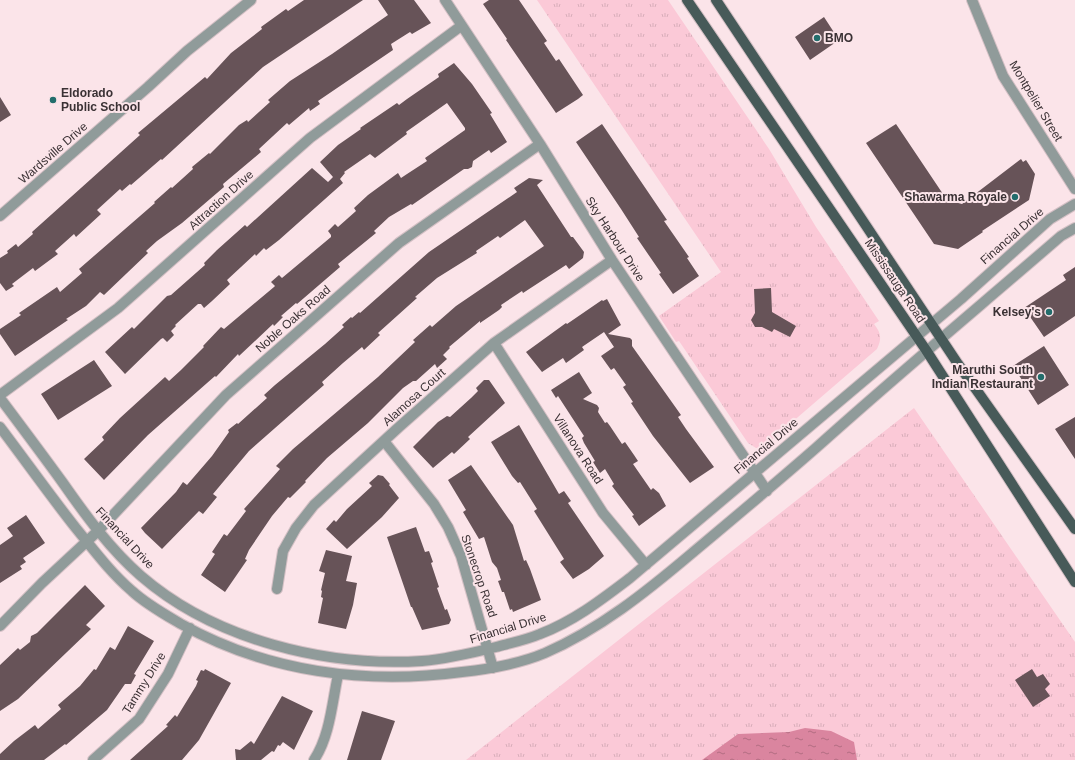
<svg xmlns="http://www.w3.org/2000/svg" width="1075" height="760" font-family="Helvetica,sans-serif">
  <defs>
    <pattern id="grass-tufts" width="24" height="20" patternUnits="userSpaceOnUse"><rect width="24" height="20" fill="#fbc9d7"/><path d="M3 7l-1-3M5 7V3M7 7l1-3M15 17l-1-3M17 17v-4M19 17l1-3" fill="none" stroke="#d8adb9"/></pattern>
    <pattern id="water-ripples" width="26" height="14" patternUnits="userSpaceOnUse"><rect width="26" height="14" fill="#da859f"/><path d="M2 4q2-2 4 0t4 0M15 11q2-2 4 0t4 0" fill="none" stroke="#b26d82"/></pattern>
  </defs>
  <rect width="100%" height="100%" fill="#fbe4e9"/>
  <path fill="url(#grass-tufts)" d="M 537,0 L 668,0 L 769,149 L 816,227 L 879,321 L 874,324 C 881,333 882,338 877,349 L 762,448 L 756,448 L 748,443 L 679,341 L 676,342 L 659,316 L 721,272 Z
    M 914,408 L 1075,642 L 1075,760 L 466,760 Z"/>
  <path fill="url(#water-ripples)" d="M 805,728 L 831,731 L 854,742 L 857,760 L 702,760 L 738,734 L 789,732 Z"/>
  <path fill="#675358" d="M 304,0 L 363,0 L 263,67 L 162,160 L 161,159 L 131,185 L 130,184 L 122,191 L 120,189 L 97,210 L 101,214 L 76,237 L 74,234 L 55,251 L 58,254 L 35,271 L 33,268 L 12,284 L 14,286 L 6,291 L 0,283 L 0,258 L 8,253 L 7,251 L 16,244 L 18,247 L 33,234 L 32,232 L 140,135 L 138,133 L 205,77 L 207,79 L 231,53 L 262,29 L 261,27 L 286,9 L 288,11 Z
    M 378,0 L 414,0 L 431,23 L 412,34 L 410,32 L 391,44 L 393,50 L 318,101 L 320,104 L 310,111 L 309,108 L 289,125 L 287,123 L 259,149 L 261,152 L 223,184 L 224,187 L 182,223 L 157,241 L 146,251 L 148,253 L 104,295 L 100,292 L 86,306 L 66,319 L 68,320 L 15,356 L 0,334 L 0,329 L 21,315 L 19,313 L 57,287 L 60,292 L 82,273 L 79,269 L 155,203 L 154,202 L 171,187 L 172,188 L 193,169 L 192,167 L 209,153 L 210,154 L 239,125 L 247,120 L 248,122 L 270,102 L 268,100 L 290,81 L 332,54 L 388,15 Z
    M 489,0 L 519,0 L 547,41 L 544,43 L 556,61 L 559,59 L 583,95 L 578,99 L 556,113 L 506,40 L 507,39 L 483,4 Z
    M 824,17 L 839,40 L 810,60 L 795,37 Z
    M 454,63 L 472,84 L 492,113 L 490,114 L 507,142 L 491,153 L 489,150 L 473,161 L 472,167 L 468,169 L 464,169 L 412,205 L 411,204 L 389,217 L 374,231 L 376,233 L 338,264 L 340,267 L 297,304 L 296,303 L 281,316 L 283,317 L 274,326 L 273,324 L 239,356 L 238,354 L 216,377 L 215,376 L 148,435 L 104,480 L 84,459 L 104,440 L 102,437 L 120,418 L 165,377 L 169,381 L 181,370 L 204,347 L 203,346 L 221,327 L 224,329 L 274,287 L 275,286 L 271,282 L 279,275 L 282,278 L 331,237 L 331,235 L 328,231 L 335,224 L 338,227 L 356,211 L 354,208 L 368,195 L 398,173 L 401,178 L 407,174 L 427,161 L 425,158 L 465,130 L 465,128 L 447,103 L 406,132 L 407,134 L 375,158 L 370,154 L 344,172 L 345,173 L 340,179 L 343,183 L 279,240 L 266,250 L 264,248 L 256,256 L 255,254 L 227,280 L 230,284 L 212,301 L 204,308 L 201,304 L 198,304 L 175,325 L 176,326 L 171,331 L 174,335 L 167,342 L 163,338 L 161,339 L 125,374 L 105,352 L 132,327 L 134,329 L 167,296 L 171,295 L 205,265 L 204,263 L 217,250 L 245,225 L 247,227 L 312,168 L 328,182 L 333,177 L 320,162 L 338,145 L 361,129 L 360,128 L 397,103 L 399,105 L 407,99 L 439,77 L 438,74 Z
    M 0,97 L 11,115 L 0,122 Z
    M 602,124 L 667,220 L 664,221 L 689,257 L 687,258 L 699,276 L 673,294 L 659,274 L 661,273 L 637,238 L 639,237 L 621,209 L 576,142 Z
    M 896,124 L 947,200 L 962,204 L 1021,159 L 1023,162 L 1026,160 L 1035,174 L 1029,200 L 982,231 L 983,232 L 958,249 L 934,244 L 866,143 Z
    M 529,178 L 543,180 L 537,185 L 571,237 L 573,237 L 584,252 L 583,258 L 569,269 L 566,265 L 523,293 L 522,291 L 501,305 L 502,307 L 499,310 L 480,323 L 480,321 L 449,347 L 450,348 L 443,355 L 447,359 L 437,368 L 435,364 L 416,381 L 413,381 L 403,388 L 368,423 L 327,458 L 305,481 L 306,482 L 290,498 L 288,497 L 272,516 L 249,550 L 245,559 L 247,560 L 225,592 L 201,575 L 215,554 L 212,552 L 224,534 L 227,536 L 246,511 L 244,509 L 280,469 L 276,466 L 293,449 L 378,377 L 415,342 L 413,340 L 430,325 L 432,327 L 456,306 L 544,246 L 525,220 L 500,238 L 498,236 L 476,251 L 477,253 L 437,278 L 415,297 L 417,298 L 378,333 L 380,335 L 364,350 L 362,347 L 343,363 L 322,382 L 324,385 L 249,451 L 213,494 L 217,497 L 203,514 L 199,511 L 162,549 L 145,533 L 141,528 L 176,492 L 183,482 L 187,485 L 212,456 L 229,432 L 228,430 L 237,423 L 238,424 L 267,398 L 264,395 L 275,385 L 325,344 L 344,327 L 342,325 L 351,317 L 352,318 L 359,312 L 360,313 L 429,252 L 517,192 L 514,188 Z
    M 1075,267 L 1075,316 L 1044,337 L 1024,308 L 1066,280 L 1063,275 Z
    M 771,288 L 772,312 L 796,326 L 790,337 L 774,329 L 772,332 L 762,327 L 755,327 L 751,320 L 755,313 L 754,289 Z
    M 607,299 L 621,325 L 608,334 L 630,338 L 632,340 L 632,346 L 681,415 L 678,417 L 686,429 L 714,467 L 690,483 L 653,436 L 631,403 L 633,402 L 623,387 L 626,385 L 614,368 L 611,370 L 601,356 L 614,347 L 604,332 L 582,347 L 584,350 L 566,363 L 563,358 L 542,372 L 526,352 L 566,323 L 567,324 L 602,300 L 603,301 Z
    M 1044,346 L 1069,385 L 1038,405 L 1013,366 Z
    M 94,360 L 112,386 L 58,420 L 41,394 Z
    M 579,372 L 592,393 L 583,399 L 597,405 L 599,408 L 598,412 L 605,423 L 607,422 L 610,426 L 622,444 L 625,442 L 634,455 L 638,461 L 633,464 L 651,490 L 653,488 L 659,493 L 666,506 L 639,526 L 632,516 L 634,515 L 612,486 L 614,484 L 605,469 L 600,473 L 593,462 L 595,461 L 584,443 L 582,438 L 584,436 L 558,396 L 556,398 L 551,390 Z
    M 484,380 L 489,380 L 505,403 L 468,437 L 470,439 L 454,454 L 452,452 L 433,468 L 413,447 L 438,422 L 447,416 L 450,417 L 471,398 L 478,391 L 476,388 Z
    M 1075,417 L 1075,459 L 1055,429 Z
    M 519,425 L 559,494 L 564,491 L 571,501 L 568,503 L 604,556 L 589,569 L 573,579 L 560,562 L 564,559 L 534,511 L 537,509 L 520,482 L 518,483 L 512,476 L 491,442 Z
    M 471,465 L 513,525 L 524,561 L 526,560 L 530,569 L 541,600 L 513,612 L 512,609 L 510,610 L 504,592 L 502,592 L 498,581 L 501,580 L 497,568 L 492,562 L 484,537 L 479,539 L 463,512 L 466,510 L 448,480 Z
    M 378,475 L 383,476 L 390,484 L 389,485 L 399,498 L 382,517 L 347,549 L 326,529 L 334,520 L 336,522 L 347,509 L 372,486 L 369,483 Z
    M 26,515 L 45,543 L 23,558 L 26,562 L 20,566 L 22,569 L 0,583 L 0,545 L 13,536 L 7,528 Z
    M 416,527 L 425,552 L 429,551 L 433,562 L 431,563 L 439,587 L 437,588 L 445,610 L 447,609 L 451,620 L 449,624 L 422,630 L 412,607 L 411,607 L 387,537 Z
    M 326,550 L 352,556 L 346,581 L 357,583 L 353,605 L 346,629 L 318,623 L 323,598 L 321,597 L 322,591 L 321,590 L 325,573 L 319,571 Z
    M 85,585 L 105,606 L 86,625 L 91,629 L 18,699 L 0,711 L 0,665 L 18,648 L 20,650 L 30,642 L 31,636 L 37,633 Z
    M 128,626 L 154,641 L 134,674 L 136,675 L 131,684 L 125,684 L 107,710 L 66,745 L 65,744 L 44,760 L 0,760 L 0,754 L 14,741 L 35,725 L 38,729 L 61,709 L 58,705 L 80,686 L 94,669 L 96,670 L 110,647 L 115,650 Z
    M 205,669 L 231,683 L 199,740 L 182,760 L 130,760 L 168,726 L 166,725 L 175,715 L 177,717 L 196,686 L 198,681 L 196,680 L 201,670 L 204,671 Z
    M 1032,669 L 1037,677 L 1043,674 L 1050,684 L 1045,689 L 1050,696 L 1033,707 L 1015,680 Z
    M 282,696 L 313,711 L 294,750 L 283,742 L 280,746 L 278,745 L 274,752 L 272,751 L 261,760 L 236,760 L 235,749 L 240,750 L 251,741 L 254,744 Z
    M 362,711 L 395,721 L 381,760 L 347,760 Z"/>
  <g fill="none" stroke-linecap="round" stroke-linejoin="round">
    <defs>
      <path id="minor" d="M 445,0 L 540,144 L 612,260 L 767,491
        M 972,0 L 1003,76 L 1075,189
        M 0,216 L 148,87 L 187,51 L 251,0
        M 494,343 L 603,513 L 646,565
        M 0,395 L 118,308 L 310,138 L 461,26
        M 0,398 C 21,426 42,454 63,483 C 86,516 111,550 141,576 C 215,640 326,667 422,661 C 447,659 472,653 496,647 C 511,643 526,640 540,634 C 574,621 601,600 630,578 L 961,299 L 1050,219 L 1075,204
        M 0,427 C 25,460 49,494 75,527 C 93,549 110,572 132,591 C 146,604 164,614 181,624 C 267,672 365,685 462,672 C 489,669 519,664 545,653 C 600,629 646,592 691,554 C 734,518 776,483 817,447 C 897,375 980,306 1061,236 L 1075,228
        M 384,441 L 434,504 L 448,527 L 461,556 L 493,668
        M 277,589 L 283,551 L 296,528 L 314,505 L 399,427 L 494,343 L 612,260
        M 0,626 L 42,583 L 99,530 L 226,395 L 399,243 L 540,144
        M 93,760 L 139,719 L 168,674 L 190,628
        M 314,760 C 330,736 332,703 338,675"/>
      <path id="major" d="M 687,0 L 926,350 L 1075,582
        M 716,0 L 958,364 L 1075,529"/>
    </defs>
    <use href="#minor" stroke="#d4c0c5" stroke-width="12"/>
    <use href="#major" stroke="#d4c0c5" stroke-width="12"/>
    <use href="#minor" stroke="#909b9a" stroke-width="10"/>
    <use href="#major" stroke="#475a59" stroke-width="10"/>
  </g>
  <g fill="#226d6c" stroke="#fbe4e9" stroke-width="1.5">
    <circle cx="817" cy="38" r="4"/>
    <circle cx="53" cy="100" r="4"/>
    <circle cx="1015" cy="197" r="4"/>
    <circle cx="1049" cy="312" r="4"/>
    <circle cx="1041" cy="377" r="4"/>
  </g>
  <g text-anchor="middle" stroke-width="4" stroke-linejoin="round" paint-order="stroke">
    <g font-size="12" font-weight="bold" fill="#3a3134" stroke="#fbe4e9" text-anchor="end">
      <text x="825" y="42" text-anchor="start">BMO</text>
      <text x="61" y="97" text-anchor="start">Eldorado<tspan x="61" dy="14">Public School</tspan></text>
      <text x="1007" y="201">Shawarma Royale</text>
      <text x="1041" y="316">Kelsey's</text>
      <text x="1033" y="374">Maruthi South<tspan x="1033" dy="14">Indian Restaurant</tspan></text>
    </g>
    <g font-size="12" fill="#3a3134" stroke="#fbe4e9">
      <text transform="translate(1036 101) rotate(59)" y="4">Montpelier Street</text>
      <text transform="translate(53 153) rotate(-41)" y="4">Wardsville Drive</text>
      <text transform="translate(221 200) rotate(-42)" y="4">Attraction Drive</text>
      <text transform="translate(1012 236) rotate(-41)" y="4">Financial Drive</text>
      <text transform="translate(615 239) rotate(57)" y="4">Sky Harbour Drive</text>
      <text transform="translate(895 281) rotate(56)" y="4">Mississauga Road</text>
      <text transform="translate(293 319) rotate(-41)" y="4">Noble Oaks Road</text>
      <text transform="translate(414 397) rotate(-42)" y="4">Alamosa Court</text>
      <text transform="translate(766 446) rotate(-40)" y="4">Financial Drive</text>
      <text transform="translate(578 449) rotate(57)" y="4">Villanova Road</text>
      <text transform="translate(125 538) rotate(47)" y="4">Financial Drive</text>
      <text transform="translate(479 576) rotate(71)" y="4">Stonecrop Road</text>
      <text transform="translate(508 628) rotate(-17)" y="4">Financial Drive</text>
      <text transform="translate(144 683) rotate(-58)" y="4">Tammy Drive</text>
    </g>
  </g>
</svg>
